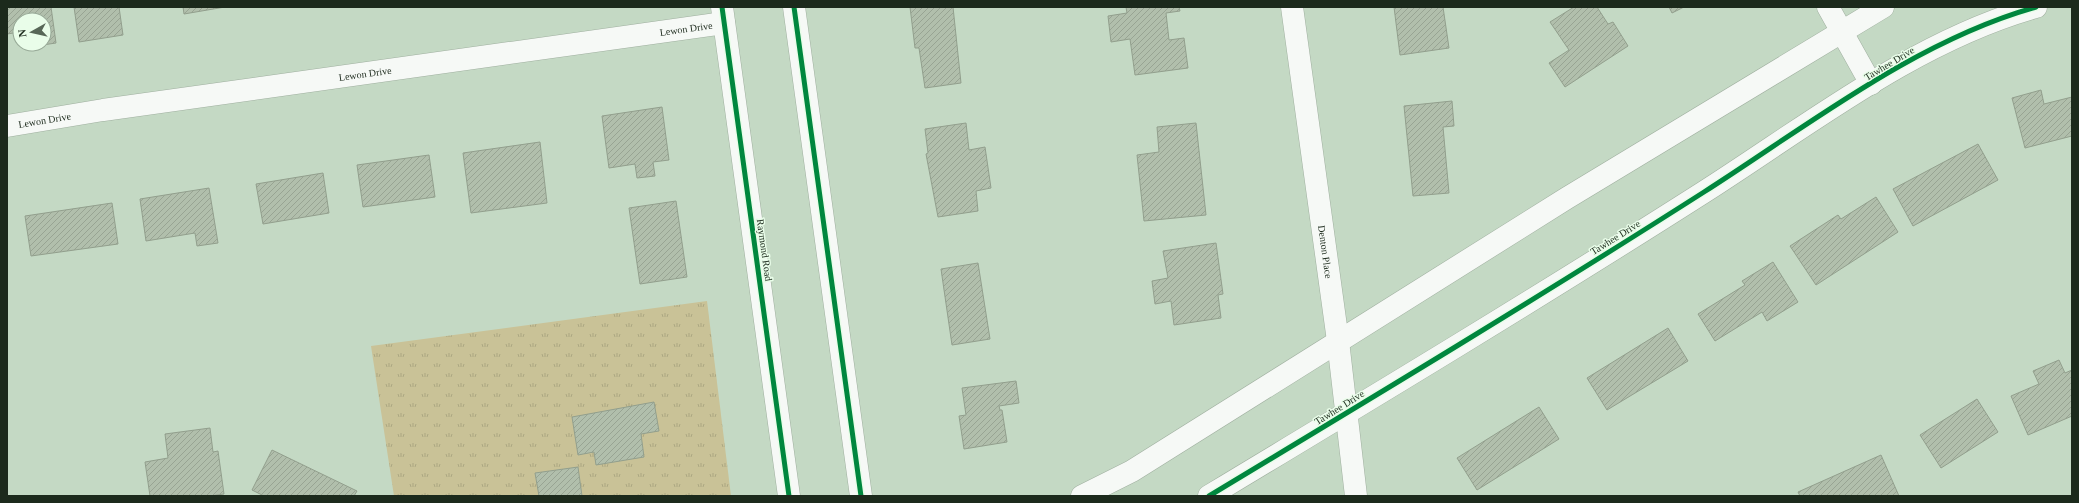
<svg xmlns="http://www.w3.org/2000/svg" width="2079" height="503" font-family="Georgia,serif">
  <defs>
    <pattern id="grass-tufts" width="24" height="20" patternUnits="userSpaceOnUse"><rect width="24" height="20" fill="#c9c297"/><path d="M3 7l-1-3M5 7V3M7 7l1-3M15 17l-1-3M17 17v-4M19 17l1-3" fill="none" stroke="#aca782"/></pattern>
    <pattern id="building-hatch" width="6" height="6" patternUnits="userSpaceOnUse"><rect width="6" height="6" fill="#b1bfac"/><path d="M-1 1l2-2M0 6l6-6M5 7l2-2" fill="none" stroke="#98a493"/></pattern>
  </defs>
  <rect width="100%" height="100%" fill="#c4d9c4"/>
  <path fill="url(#grass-tufts)" d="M 707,301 L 731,496 L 394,496 L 371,346 Z"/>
  <path fill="url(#building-hatch)" stroke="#929f8d" d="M 7,7 L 51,7 L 56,43 L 22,48 L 22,44 L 44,44 L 44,20 L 20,20 L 20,32 L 7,34 Z
    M 74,7 L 119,7 L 123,35 L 79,42 Z
    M 183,7 L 225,7 L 184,14 Z
    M 910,7 L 953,7 L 961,83 L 925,88 L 919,48 L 915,48 Z
    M 1126,7 L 1179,7 L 1180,11 L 1166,13 L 1169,40 L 1184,38 L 1188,68 L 1135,75 L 1130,39 L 1111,42 L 1108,16 L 1127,13 Z
    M 1394,7 L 1443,7 L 1449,48 L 1400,55 Z
    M 1574,7 L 1597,7 L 1608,24 L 1613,22 L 1628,46 L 1565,87 L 1549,63 L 1569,50 L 1550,22 Z
    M 1669,7 L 1684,7 L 1672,13 Z
    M 2041,90 L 2044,104 L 2072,97 L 2072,136 L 2025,148 L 2012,98 Z
    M 1452,101 L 1454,126 L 1443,127 L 1449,193 L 1413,196 L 1404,106 Z
    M 662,107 L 669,160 L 653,162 L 655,176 L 637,178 L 635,164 L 609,168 L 602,116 Z
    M 966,123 L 969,150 L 985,147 L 991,188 L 976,191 L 978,211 L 938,217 L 926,154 L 928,153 L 925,129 Z
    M 1196,123 L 1206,215 L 1144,221 L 1137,155 L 1159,152 L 1157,127 Z
    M 540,142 L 547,203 L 471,213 L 463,153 Z
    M 1978,144 L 1998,180 L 1913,226 L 1893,189 Z
    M 429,155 L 435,197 L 363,207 L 357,165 Z
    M 323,173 L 329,213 L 263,224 L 256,184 Z
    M 209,188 L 218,243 L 197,246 L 195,233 L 146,241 L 140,199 Z
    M 1876,197 L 1898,232 L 1816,285 L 1790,246 L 1838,215 L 1841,219 Z
    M 676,201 L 687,277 L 640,284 L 629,208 Z
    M 112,203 L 118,244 L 31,256 L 25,216 Z
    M 1216,243 L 1223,294 L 1218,295 L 1221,318 L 1174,325 L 1171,301 L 1155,304 L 1152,281 L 1168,278 L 1163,251 Z
    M 1773,262 L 1798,302 L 1767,321 L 1762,312 L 1715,341 L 1698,314 L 1745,285 L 1742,281 Z
    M 978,263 L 990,339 L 952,345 L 941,269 Z
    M 1668,328 L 1688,361 L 1607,410 L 1587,378 Z
    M 2059,360 L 2065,373 L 2072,370 L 2072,416 L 2028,435 L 2011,396 L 2039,384 L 2033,371 Z
    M 1016,381 L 1019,403 L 999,406 L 1000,410 L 1002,410 L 1007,442 L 964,449 L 959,416 L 966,415 L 962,388 Z
    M 1977,399 L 1998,432 L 1941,468 L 1920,435 Z
    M 654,402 L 659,431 L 641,434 L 644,457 L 596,465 L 594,452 L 578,455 L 572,417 Z
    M 1539,407 L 1559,439 L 1477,490 L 1457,458 Z
    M 210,428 L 213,452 L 218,451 L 224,494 L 210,496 L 150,496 L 145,462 L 168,458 L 165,434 Z
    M 272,450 L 357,491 L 354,496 L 264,496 L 252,490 Z
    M 1881,455 L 1899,496 L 1800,496 L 1798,492 Z
    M 578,467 L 582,496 L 539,496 L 535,473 Z"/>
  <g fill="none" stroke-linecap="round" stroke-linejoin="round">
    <defs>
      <g id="minor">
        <path id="s1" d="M 1292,7 L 1338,341 L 1356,496"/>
        <path d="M 1828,7 L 1871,84"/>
        <path id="s2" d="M 7,126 L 103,110 L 724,23"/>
        <path d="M 1082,496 L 1132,471 L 1567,198 L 1883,7"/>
        <path d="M 1209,496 C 1375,396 1541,296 1704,192 C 1809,125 1915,41 2036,7"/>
      </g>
      <path id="secondary" d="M 722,7 L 789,496
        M 794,7 L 861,496"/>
    </defs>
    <use href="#minor" stroke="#9faf9f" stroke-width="23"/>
    <use href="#secondary" stroke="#9faf9f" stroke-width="23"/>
    <use href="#minor" stroke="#f6f9f6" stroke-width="22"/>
    <use href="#secondary" stroke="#f6f9f6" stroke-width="22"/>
    <defs>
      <path id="cycleway" d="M 722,7 L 789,496
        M 794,7 L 861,496
        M 1209,496 C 1375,396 1541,296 1704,192 C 1809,125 1915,41 2036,7"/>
    </defs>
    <use href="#cycleway" stroke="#e9fde9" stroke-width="8"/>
    <use href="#cycleway" stroke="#00873e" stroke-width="5"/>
  </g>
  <g text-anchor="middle" stroke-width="3" stroke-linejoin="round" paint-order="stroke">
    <g font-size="10" fill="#1c2a1c" stroke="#e9fde9">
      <text dy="4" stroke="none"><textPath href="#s2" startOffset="686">Lewon Drive</textPath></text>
      <text transform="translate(1889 63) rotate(-31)" y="4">Tawhee Drive</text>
      <text dy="4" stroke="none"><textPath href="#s2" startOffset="362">Lewon Drive</textPath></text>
      <text dy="4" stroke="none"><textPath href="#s2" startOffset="38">Lewon Drive</textPath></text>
      <text transform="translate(1615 237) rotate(-32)" y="4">Tawhee Drive</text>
      <text transform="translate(765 250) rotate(82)" y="4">Raymond Road</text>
      <text dy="4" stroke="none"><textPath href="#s1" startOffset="247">Denton Place</textPath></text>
      <text transform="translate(1339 407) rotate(-32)" y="4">Tawhee Drive</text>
    </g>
  </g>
  <rect width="2079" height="503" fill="none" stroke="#1c2a1c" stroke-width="16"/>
  <g transform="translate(32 32) rotate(262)"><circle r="19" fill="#e9fde9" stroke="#97a997"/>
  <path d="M0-3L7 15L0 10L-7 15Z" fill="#576757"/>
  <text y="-6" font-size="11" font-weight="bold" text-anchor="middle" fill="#1c2a1c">N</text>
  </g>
</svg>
